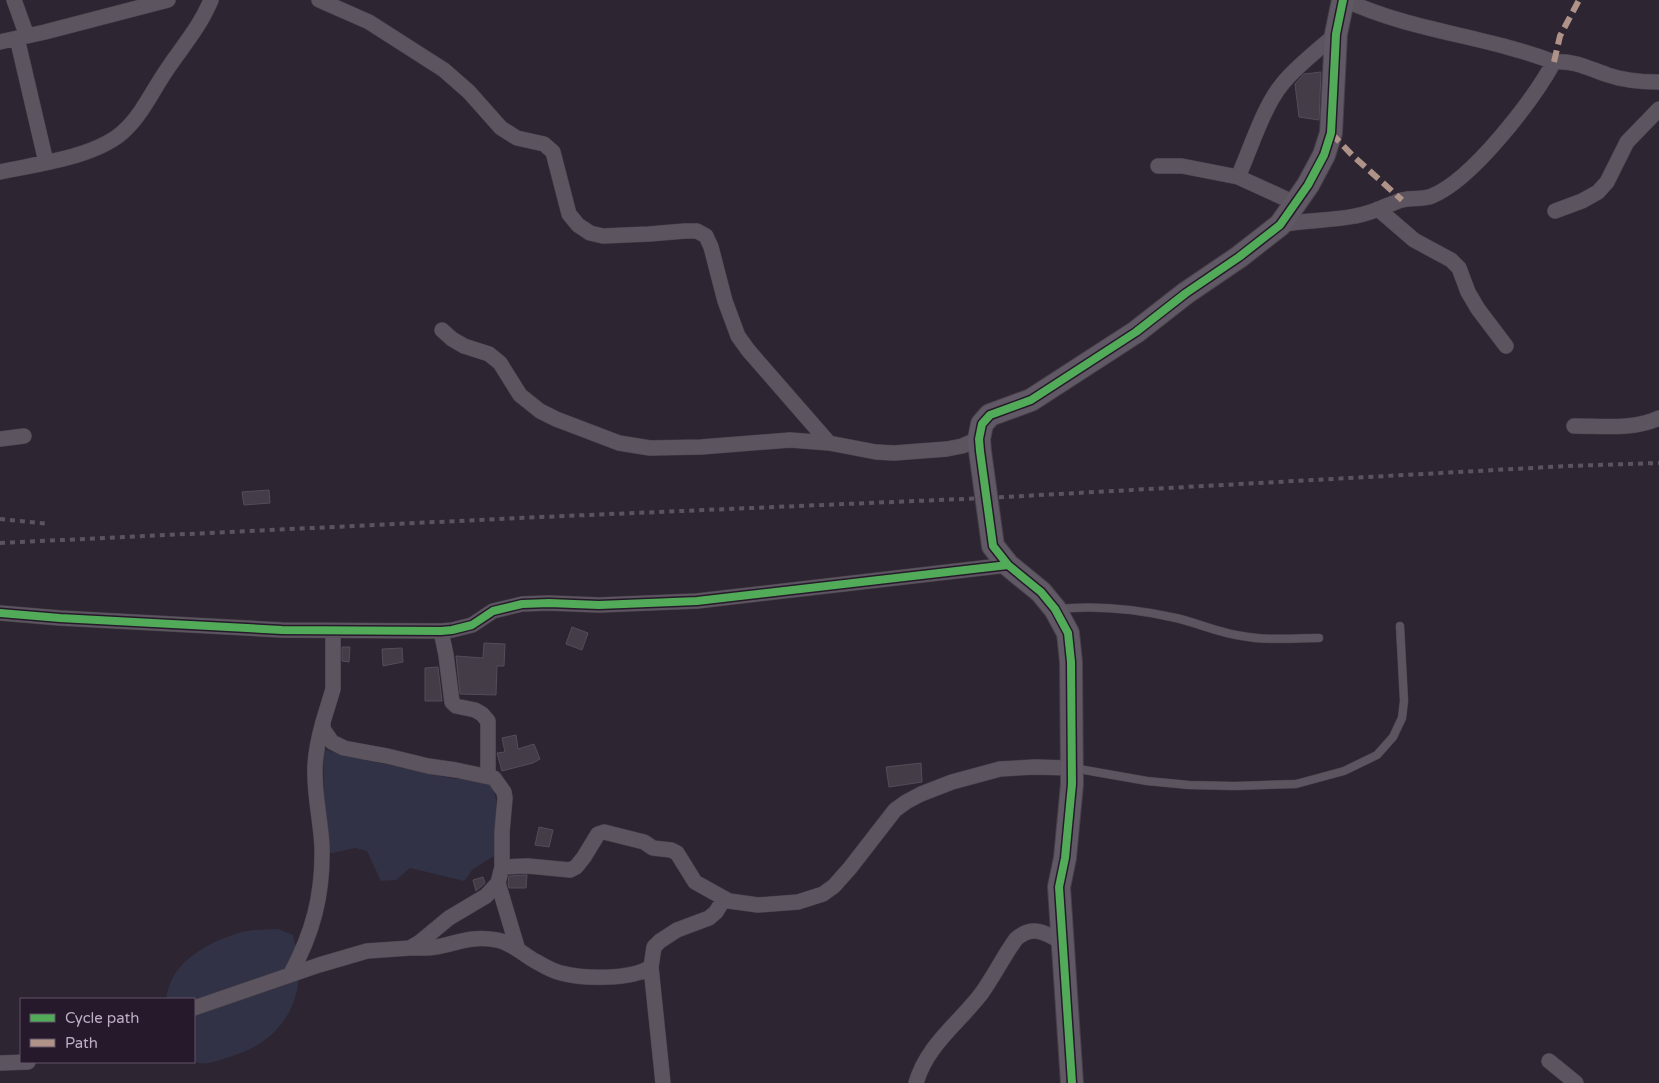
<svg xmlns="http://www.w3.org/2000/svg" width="1659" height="1083" font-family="'Varela Round',sans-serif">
  <rect width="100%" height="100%" fill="#2d2531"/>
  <path fill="#323246" d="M 323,749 L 347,756 L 455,779 L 490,779 L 496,799 L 496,855 L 473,869 L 464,881 L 410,868 L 396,880 L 381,881 L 367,851 L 355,848 L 333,853 L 325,852 Z
    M 278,929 L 293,935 C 295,946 300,959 300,970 C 300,975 298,980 298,985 C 291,1026 262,1049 223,1059 C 214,1062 201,1067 194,1060 L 194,999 L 166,999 C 166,994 168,990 170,984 C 180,958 210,942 236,934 C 248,929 265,930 278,929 Z"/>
  <path fill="#443c47" stroke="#564c59" d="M 1321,72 L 1319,120 L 1299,117 L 1295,84 L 1304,74 Z
    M 269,490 L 270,503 L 244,505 L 242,492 Z
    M 572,627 L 588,633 L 582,650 L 566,644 Z
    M 484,643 L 505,644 L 504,666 L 497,666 L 496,695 L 460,694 L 456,656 L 483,658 Z
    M 342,647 L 350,647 L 349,662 L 342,661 Z
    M 402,648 L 403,662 L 383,666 L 382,649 Z
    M 438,667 L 442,701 L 425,701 L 425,668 Z
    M 516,735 L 518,749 L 534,744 L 540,759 L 533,763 L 502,771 L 497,753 L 505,752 L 502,738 Z
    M 921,763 L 922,782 L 889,787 L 886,767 Z
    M 539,827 L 553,830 L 549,847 L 535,845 Z
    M 527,875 L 526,888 L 509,888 L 508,883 L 509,876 Z
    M 483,877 L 485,883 L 476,891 L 473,880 Z"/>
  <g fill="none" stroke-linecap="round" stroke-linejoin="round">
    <defs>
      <path id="lane" d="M 1057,609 C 1097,605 1137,609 1176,618 C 1198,623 1219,633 1242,636 C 1267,641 1293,638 1319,638
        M 1073,768 L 1147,781 L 1189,785 L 1235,786 L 1296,784 L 1344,771 L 1377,755 L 1393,737 L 1402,718 L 1404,701 L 1400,626"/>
      <path id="street" d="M 14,0 L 27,36
        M 319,0 L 369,22 L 444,70 L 469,92 L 501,128 L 517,138 L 544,144 L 553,152 L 569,214 L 578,225 L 590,233 L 603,236 L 649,234 L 685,231 L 697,231 L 706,236 L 711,247 L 725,301 L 738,336 L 748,350 L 829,443
        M 1345,0 C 1411,31 1486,36 1554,62
        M 17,38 L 46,162
        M 0,42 L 45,32 L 168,0
        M 1158,166 L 1182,166 L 1238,177 L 1295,203
        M 0,172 C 36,164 98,157 125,130 C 143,113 154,88 168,68 C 183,46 201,25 211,0
        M 1238,177 C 1251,148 1263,107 1283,83 C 1298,65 1318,50 1336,34
        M 1378,209 L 1414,240 L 1451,260 L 1459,268 L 1468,292 L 1478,309 L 1506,346
        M 1555,211 L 1582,201 L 1598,192 L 1607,182 L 1627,142 L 1659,109
        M 1280,225 C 1305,220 1330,221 1355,216 C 1367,214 1377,210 1388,205 C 1393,204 1397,201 1402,200 C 1412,197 1422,200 1432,196 C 1473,179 1533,100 1554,62 C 1574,60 1590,69 1608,75 C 1625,81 1642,82 1659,82
        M 442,330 L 452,339 L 464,346 L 489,354 L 500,363 L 520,395 L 540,411 L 556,419 L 619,443 L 650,448 L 701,447 L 790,440 L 829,443 L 876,452 L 894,453 L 947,449 L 962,446 L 979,439
        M 1574,426 C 1602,426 1634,430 1659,418
        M 0,439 L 24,436
        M 0,613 L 60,618 L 282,630 L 441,631 L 452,630 L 472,625 L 493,611 L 522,604 L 549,603 L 599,605 L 697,601 L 1008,565
        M 441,631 L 446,655 L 452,702 L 456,706 L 475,710 L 482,714 L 488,721 L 488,776
        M 502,867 L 528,866 L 570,870 L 576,867 L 584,857 L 598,834 L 604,832 L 644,842 L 653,848 L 671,850 L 677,853 L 695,882 L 729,901 L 758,905 L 798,902 L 823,894 L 834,886 L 850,868 L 895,810 L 906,802 L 921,794 L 952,782 L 1000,769 L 1035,767 L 1071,768
        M 498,883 L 518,950
        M 410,948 C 420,948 431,949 441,946 C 463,941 473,936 497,940 C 513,943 523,955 537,962 C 544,966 552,971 561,973 C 584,979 631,980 651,967 L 654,947 L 660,941 L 677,930 L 709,918 L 716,912 L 724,899
        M 651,967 L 663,1083
        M 290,975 C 313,933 323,895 322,847 C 321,823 315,799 315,775 C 314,757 318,740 323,722
        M 194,1008 L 319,965 L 367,951 L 410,948 L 420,942 L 449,918 L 486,896 L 498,883 L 502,867 L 502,832 L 505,798 L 504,792 L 494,778 L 456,770 L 428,766 L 387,756 L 365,752 L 344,748 L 332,742 L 323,729 L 323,722 L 333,689 L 333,631
        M 1549,1061 L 1576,1083
        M 0,1063 L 28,1062
        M 916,1083 C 927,1045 958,1024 981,994 C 994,976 1003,957 1016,939 C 1033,924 1046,933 1063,943"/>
      <path id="secondary" d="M 1072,1083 L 1059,887 L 1065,858 L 1072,784 L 1071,662 L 1068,633 L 1055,609 L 1041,592 L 1008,565 L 993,546 L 980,451 L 979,439 L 982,424 L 990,415 L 1031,400 L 1136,332 L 1186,293 L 1239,257 L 1280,225 L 1308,185 L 1324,155 L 1331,133 L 1336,34 L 1343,0"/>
    </defs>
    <use href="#lane" stroke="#47404a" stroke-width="9"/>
    <use href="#street" stroke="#47404a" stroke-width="16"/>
    <use href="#secondary" stroke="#47404a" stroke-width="24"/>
    <use href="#lane" stroke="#5c545f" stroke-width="8"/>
    <use href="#street" stroke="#5c545f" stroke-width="15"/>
    <use href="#secondary" stroke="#605864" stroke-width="22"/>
    <path stroke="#5b545e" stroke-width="4" stroke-dasharray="5 5" stroke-linecap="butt" d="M 0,519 L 49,524
      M 0,543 L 541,517 L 986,498 L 1568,466 L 1659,463"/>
    <path stroke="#af9288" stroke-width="6" stroke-dasharray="12 6" stroke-linecap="butt" d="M 1554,62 L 1560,36 L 1579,0
      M 1331,133 L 1353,156 L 1402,200"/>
    <defs>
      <path id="cycleway" d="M 0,613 L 60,618 L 282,630 L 441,631 L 452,630 L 472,625 L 493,611 L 522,604 L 549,603 L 599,605 L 697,601 L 1008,565
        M 1072,1083 L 1059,887 L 1065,858 L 1072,784 L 1071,662 L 1068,633 L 1055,609 L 1041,592 L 1008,565 L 993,546 L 980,451 L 979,439 L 982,424 L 990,415 L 1031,400 L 1136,332 L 1186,293 L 1239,257 L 1280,225 L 1308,185 L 1324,155 L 1331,133 L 1336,34 L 1343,0"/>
    </defs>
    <use href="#cycleway" stroke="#26192b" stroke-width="11"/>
    <use href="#cycleway" stroke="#51ab58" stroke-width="8"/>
  </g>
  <rect x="20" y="998" width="175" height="65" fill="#26192b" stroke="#635468"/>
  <rect x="30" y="1014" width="25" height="8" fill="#51ab58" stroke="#635468"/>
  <text x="65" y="1023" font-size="15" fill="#beadc3">Cycle path</text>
  <rect x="30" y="1039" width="25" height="8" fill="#af9288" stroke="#635468"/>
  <text x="65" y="1048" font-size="15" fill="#beadc3">Path</text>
</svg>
